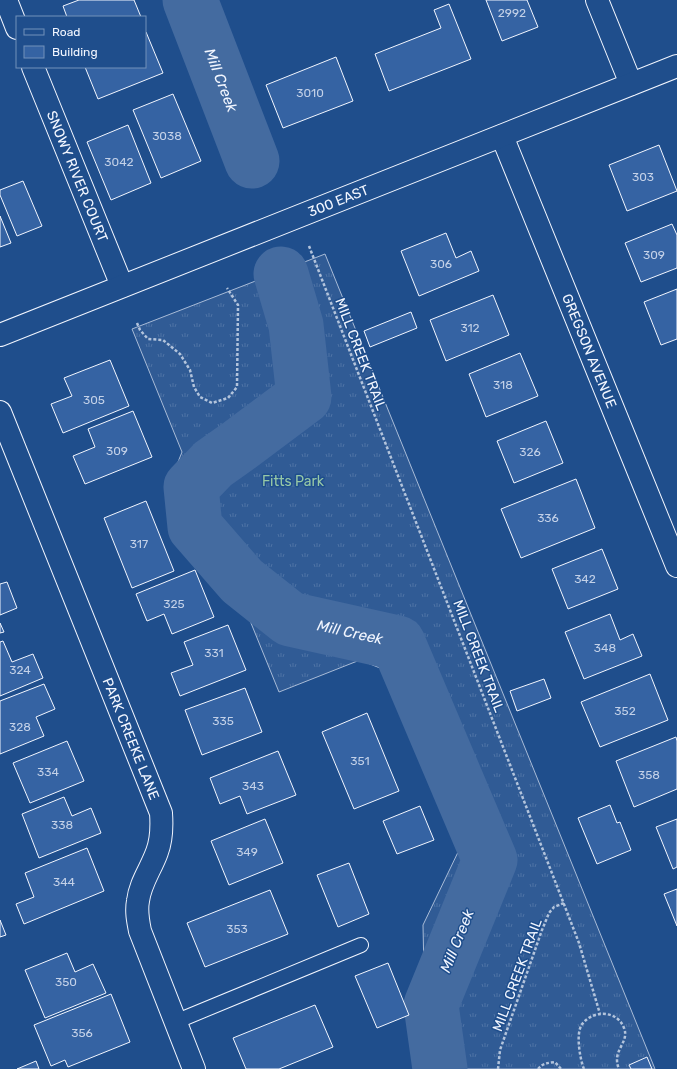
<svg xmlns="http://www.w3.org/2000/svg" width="677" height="1069" font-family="Rubik,sans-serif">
  <defs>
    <pattern id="grass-tufts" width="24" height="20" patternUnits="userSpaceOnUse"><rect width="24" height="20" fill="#305b95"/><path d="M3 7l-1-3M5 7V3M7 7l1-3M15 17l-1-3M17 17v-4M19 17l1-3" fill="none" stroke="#4e73a5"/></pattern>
  </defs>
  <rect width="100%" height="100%" fill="#1f4e8c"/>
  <path fill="url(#grass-tufts)" stroke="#a8bbd7" d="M 325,254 L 655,1069 L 426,1069 L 410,1028 L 425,1022 L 423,925 L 460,848 L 390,672 L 360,660 L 279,692 L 240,596 L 173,519 L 170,482 L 182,452 L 132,329 Z"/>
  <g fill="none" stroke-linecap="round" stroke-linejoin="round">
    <g stroke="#446ba0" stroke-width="55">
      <path id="s1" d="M 190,0 L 252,161"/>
      <path id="s2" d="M 281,274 L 296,325 L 304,397 L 237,447 L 213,464 L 191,487 L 195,527 L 242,581 L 290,619 L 398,643 L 490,860 L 431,1005 L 440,1069"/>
    </g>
  </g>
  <path fill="#3563a3" stroke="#f2f6ff" d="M 79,0 L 134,0 L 141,17 L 67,17 L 63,6 Z
    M 486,0 L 527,0 L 538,27 L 502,41 Z
    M 449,4 L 471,59 L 389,91 L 375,54 L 441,28 L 434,10 Z
    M 145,32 L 146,32 L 163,73 L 98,99 L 85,67 L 145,67 Z
    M 336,57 L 353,101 L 283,128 L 266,85 Z
    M 173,94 L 201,161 L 161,178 L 133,110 Z
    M 128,125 L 151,183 L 111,200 L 87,142 Z
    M 659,145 L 677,191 L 627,211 L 609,165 Z
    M 23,181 L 42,226 L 17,236 L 0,195 L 0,190 Z
    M 0,216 L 11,243 L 0,247 Z
    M 672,224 L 677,235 L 677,268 L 641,282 L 625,243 Z
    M 446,233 L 456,258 L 471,251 L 479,271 L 419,296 L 401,251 Z
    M 677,289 L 677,339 L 661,345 L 644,302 Z
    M 493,295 L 509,335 L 446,361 L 430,320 Z
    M 411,312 L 417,328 L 370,347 L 364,331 Z
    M 520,353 L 538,396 L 486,417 L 469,374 Z
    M 110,360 L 129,406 L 63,433 L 51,404 L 72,396 L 64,378 Z
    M 133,411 L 152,457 L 85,484 L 73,456 L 95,447 L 88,429 Z
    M 546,421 L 563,463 L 514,483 L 497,441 Z
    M 576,479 L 595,528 L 521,558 L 501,509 Z
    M 146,501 L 174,571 L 132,588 L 104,518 Z
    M 602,549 L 618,589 L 568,609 L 552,569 Z
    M 195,570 L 214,617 L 172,634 L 164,614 L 147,621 L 136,594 Z
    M 7,582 L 17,608 L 0,615 L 0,584 Z
    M 610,614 L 620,640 L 633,634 L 642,656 L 584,679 L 565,632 Z
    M 0,623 L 4,632 L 0,633 Z
    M 228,625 L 246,670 L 180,696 L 171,673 L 193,665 L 184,642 Z
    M 3,641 L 12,662 L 33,654 L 43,678 L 0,696 L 0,642 Z
    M 650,674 L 668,720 L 600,747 L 581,702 Z
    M 544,679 L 551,698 L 517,711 L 510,691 Z
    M 44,684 L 55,709 L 36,717 L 44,736 L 0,754 L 0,701 Z
    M 245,688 L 262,732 L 202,755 L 185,710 Z
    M 367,713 L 399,791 L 354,809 L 322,732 Z
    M 676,737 L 677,741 L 677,789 L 634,807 L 616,761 Z
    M 67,741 L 84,781 L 30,803 L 13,763 Z
    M 278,751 L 296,795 L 247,814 L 240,796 L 220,804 L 210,778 Z
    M 64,797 L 72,816 L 91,808 L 101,833 L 39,858 L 22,814 Z
    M 610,805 L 617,823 L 620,822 L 631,850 L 597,864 L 578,818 Z
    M 420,806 L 434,840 L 397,854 L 383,821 Z
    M 265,819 L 283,863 L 229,885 L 211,841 Z
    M 677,819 L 677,867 L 673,869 L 656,827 Z
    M 87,848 L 104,891 L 24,924 L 16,904 L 34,897 L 25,873 Z
    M 349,863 L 369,914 L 338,927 L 317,875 Z
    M 677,889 L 677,926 L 664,894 Z
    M 270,890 L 288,934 L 205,967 L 187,923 Z
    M 0,920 L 6,935 L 0,937 Z
    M 67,953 L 75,972 L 93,964 L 106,993 L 45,1018 L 25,970 Z
    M 388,963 L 409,1015 L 377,1028 L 355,976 Z
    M 111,994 L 130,1042 L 68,1067 L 65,1060 L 51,1066 L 34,1025 Z
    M 315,1005 L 333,1047 L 279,1069 L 246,1069 L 233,1038 Z
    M 647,1057 L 652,1069 L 631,1069 L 629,1065 Z
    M 36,1061 L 39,1069 L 17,1069 Z"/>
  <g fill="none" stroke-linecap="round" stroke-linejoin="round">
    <defs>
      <path id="service" d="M 175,1022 L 361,945"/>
      <g id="minor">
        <path d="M 6,0 L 17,28"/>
        <path d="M 597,0 L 631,84"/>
        <path id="s3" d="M 33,67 L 122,286"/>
        <path id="s4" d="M 502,136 L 677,566"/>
        <path id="s5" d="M 0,412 L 161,813 C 162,827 162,839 157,852 C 151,869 140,883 138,901 C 136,911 138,921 140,931 L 194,1069"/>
      </g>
      <g id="tertiary">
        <path id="s6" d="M 0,335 L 677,66"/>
      </g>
    </defs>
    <use href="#service" stroke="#f2f6ff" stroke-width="16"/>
    <use href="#minor" stroke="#f2f6ff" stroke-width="24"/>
    <use href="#tertiary" stroke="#f2f6ff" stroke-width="24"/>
    <path stroke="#b3c4dc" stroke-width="2.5" stroke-dasharray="3 2" stroke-linecap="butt" d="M 309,246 L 579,943 L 600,1014
      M 137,323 L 140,330 L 148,339 L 163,340 L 180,354 L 190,370 L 194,387 L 200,397 L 212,403 L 228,398 L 237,387 L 238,305 L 227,288
      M 498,1069 L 500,1050 L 542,930 L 549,913 L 554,907 L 564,903
      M 538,1069 C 543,1063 548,1063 555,1062 L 561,1069
      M 584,1069 C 580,1059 576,1036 581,1026 C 590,1010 617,1009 624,1028 C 630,1043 611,1050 619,1069"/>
    <use href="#service" stroke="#1f4e8c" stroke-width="14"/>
    <use href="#minor" stroke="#1f4e8c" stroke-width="22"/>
    <use href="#tertiary" stroke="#1f4e8c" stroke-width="22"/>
  </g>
  <g text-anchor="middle" stroke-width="3" stroke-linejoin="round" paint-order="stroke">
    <g font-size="12" fill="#c3d1e8">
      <text x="512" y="17">2992</text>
      <text x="310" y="97">3010</text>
      <text x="167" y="140">3038</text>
      <text x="119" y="166">3042</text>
      <text x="643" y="181">303</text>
      <text x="654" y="259">309</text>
      <text x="441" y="268">306</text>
      <text x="470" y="332">312</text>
      <text x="503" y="389">318</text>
      <text x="94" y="404">305</text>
      <text x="117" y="455">309</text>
      <text x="530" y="456">326</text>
      <text x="548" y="522">336</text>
      <text x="139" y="548">317</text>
      <text x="585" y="583">342</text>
      <text x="174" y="608">325</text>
      <text x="605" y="652">348</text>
      <text x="214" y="657">331</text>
      <text x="20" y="674">324</text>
      <text x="625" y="715">352</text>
      <text x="223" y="725">335</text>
      <text x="20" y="731">328</text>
      <text x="360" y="765">351</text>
      <text x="48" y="776">334</text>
      <text x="649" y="779">358</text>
      <text x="253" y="790">343</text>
      <text x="62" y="829">338</text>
      <text x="247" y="856">349</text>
      <text x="64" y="886">344</text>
      <text x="237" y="933">353</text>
      <text x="66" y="986">350</text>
      <text x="82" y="1037">356</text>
    </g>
    <g font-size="14" fill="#f2f6ff" stroke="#1f4e8c">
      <text dy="5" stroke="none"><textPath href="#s3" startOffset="118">SNOWY RIVER COURT</textPath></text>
      <text dy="5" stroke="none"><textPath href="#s6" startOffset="364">300 EAST</textPath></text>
      <text dy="5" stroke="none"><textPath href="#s4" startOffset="232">GREGSON AVENUE</textPath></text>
      <text transform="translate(361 354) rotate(69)" y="5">MILL CREEK TRAIL</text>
      <text transform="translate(479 656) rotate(69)" y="5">MILL CREEK TRAIL</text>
      <text dy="5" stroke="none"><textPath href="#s5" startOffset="352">PARK CREEKE LANE</textPath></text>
      <text transform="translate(517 975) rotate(-70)" y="5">MILL CREEK TRAIL</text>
    </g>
    <g font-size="14" fill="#97c8a6" stroke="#1f4e8c">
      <text x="293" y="486">Fitts Park</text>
    </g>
    <g font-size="15" font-style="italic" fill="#f2f6ff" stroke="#1f4e8c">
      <text dy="5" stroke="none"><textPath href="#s1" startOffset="86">Mill Creek</textPath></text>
      <text dy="5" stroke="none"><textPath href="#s2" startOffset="505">Mill Creek</textPath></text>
      <text transform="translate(457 941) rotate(-68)" y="5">Mill Creek</text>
    </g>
  </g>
  <rect x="16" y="16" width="130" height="52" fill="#1f4e8c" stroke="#7391ba"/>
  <rect x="24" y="29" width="20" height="6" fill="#1f4e8c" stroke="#7391ba"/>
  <text x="52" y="36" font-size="12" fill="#f2f6ff">Road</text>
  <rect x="24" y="46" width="20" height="12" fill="#3563a3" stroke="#7391ba"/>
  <text x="52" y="56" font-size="12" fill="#f2f6ff">Building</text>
</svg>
